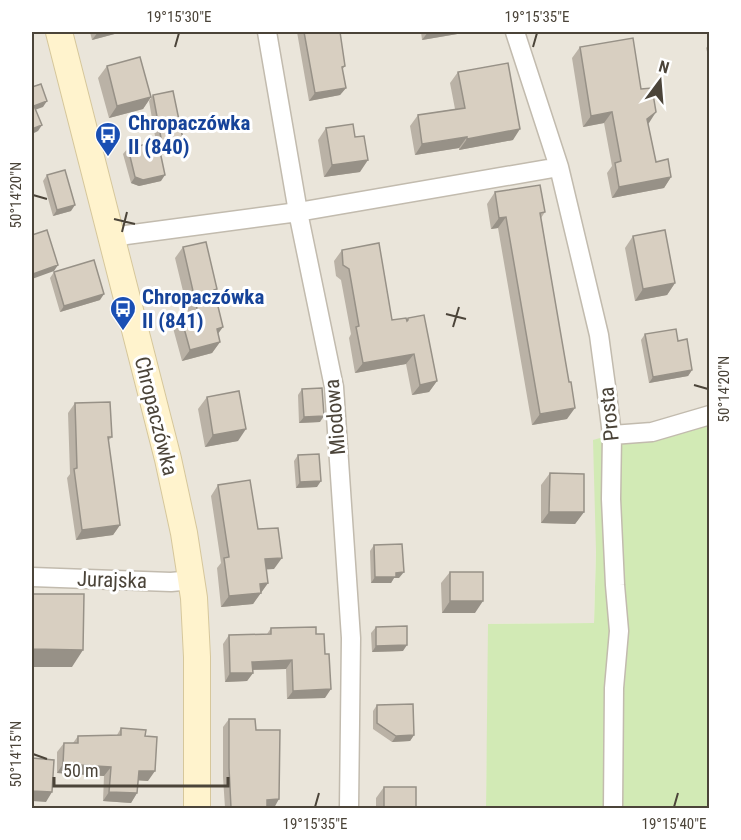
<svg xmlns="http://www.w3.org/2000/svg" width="741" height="840" font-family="'Roboto Condensed',sans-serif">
  <rect width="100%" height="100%" fill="#f6f3ec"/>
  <path fill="#eae5da" d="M 32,32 L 709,32 L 709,405 L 670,418 L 596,551 L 594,623 L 489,624 L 486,808 L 32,808 Z"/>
  <path fill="#d2eab5" d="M 709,405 L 709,808 L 486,808 L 488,624 L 594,623 L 596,551 L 593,440 L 670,418 Z"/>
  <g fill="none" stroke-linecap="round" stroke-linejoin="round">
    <defs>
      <path id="street" d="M 267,32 L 298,212 L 334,387 L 351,638 L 349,808
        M 515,32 L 559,167 L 599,335 L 607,394 L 612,435 L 611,499 L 615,585 L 619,631 L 614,688 L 613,808
        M 112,240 L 126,235 L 298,212 L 559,167
        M 612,435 L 652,432 L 710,415
        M 32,577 L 171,582 L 192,580"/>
      <path id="secondary" d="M 59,32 L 168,459 L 184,533 L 194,598 L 197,657 L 197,808"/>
    </defs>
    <use href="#street" stroke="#c2bbae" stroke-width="21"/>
    <use href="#secondary" stroke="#d6c79b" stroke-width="28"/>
    <use href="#street" stroke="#fff" stroke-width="18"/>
    <use href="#secondary" stroke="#fff3cd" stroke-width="26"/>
  </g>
  <path fill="#bab2a6" d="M 90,32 L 122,32 L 92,40 Z
    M 297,32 L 340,32 L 345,66 L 342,70 L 346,88 L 340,95 L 309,101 Z
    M 421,32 L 469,32 L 422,40 Z
    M 710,43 L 710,63 L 706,48 Z
    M 580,47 L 648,123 L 656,162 L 671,177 L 664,188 L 612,198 L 607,173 L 612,166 L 604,123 L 583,127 L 572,58 Z
    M 107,66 L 151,97 L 143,109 L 109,118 L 98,78 Z
    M 458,72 L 513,140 L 459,150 L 459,148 L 415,155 L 410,126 L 418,115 L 455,109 L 450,83 Z
    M 153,95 L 184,144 L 179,150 L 161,154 L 161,181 L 139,186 L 131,183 L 123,154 L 128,148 L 156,142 L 149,101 Z
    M 326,128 L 360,172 L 324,177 L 318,140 Z
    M 47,175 L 71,211 L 53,216 L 43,181 Z
    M 495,192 L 545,212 L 541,218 L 569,382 L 567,419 L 532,425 L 498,228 L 491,229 L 487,204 Z
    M 633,236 L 675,283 L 667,295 L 635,301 L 625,248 Z
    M 183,247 L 215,292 L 218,334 L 220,342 L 212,353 L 182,361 L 173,328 L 181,317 L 189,316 L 175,258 Z
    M 342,250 L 392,320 L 406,319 L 408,318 L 437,381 L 429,392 L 412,395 L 406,364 L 355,373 L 349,338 L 351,334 L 341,280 L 336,276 L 334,261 Z
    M 54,272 L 100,300 L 60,312 L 50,278 Z
    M 645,334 L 678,341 L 692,370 L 688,376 L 649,383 L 641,340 Z
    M 302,389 L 320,422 L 299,423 L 298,395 Z
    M 207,397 L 238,441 L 205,447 L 198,409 Z
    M 75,403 L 112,437 L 108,441 L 120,525 L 113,535 L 76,540 L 67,478 L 70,474 L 68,413 Z
    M 298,455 L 317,487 L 296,488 L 294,461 Z
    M 550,473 L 584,512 L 575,524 L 541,523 L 541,485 Z
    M 218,485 L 258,529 L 274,569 L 266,569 L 268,583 L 253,604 L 221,607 L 217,568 L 221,563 L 211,496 Z
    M 374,545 L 399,578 L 394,578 L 391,583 L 371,583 L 370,551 Z
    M 450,572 L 475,613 L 442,613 L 441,583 Z
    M 376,627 L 403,651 L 372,652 L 371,633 Z
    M 271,628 L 316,634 L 325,698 L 287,699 L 286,669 L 252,670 L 253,673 L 247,681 L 225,682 L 223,644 L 229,635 L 267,634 Z
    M 377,705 L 414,735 L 410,741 L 392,742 L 373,729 L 373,711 Z
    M 229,719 L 256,730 L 274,808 L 225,808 L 223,777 L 223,727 Z
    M 121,728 L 145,736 L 148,781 L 138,780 L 137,793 L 131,803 L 103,801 L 104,776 L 57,773 L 57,752 L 64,743 L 73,743 L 78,736 L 117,735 Z
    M 384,787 L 416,808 L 376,808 L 376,798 Z"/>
  <path fill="#979187" d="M 98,32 L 122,32 L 92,40 Z
    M 428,32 L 469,32 L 422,40 Z
    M 346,88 L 340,95 L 309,101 L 315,93 Z
    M 151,97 L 143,109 L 109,118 L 117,106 Z
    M 47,101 L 43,107 L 32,111 L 34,106 Z
    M 612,112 L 604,123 L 583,127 L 591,116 Z
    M 656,112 L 649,123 L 640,130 L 647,119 Z
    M 42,125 L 38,131 L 32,134 L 32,129 Z
    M 520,129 L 513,140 L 459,150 L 467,139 Z
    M 467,137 L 459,148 L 415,155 L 422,144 Z
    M 184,144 L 179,150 L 159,155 L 163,149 Z
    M 368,160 L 360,172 L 324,177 L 332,165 Z
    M 165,175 L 161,181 L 139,186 L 131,183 L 135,177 Z
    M 671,177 L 664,188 L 612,198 L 619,187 Z
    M 75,205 L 71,211 L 53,216 L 57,210 Z
    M 506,217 L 498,228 L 491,229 L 499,218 Z
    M 58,265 L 54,271 L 32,279 L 32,276 L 33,274 Z
    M 675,283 L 667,295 L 635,301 L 643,289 Z
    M 104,294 L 100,300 L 60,312 L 64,306 Z
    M 223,327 L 215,338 L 217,329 Z
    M 220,342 L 212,353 L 182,361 L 190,350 Z
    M 414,354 L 406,364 L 355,373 L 363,363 Z
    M 692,370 L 688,376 L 649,383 L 653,377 Z
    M 437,381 L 429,392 L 412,395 L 420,385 Z
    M 575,408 L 567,419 L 532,425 L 540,414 Z
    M 324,416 L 320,422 L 299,423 L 304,417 Z
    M 246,429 L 238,441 L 205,447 L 213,435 Z
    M 321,481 L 317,487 L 296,488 L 300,482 Z
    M 549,512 L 584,512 L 575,524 L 541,523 Z
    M 120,525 L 113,535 L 76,540 L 82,530 Z
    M 282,558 L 274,569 L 258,570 L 265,559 Z
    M 404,572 L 399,578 L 394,578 L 391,583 L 371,583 L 375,577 L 396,573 Z
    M 268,583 L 253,604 L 221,607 L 229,596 L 260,584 Z
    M 450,601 L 483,601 L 475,613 L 442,613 Z
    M 407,645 L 403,651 L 372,652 L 376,646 Z
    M 32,649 L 83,650 L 72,667 L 32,667 Z
    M 292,660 L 286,669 L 247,670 L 252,662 Z
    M 230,673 L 253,673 L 247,681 L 225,682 Z
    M 331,689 L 325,698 L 287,699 L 293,691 Z
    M 414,735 L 410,741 L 392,742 L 396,736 Z
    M 63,764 L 111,767 L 104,776 L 57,773 Z
    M 139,771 L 155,771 L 148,781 L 132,780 Z
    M 32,791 L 52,792 L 46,802 L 32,801 Z
    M 109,792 L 137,793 L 131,803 L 103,801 Z
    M 279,799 L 274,808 L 261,808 L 267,800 Z"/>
  <path fill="#d8cfc1" stroke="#979187" stroke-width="1.5" d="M 304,32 L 340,32 L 345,66 L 342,67 L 346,88 L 315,93 Z
    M 633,38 L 641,89 L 652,88 L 656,112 L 647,119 L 656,162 L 668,159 L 671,177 L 619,187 L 615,163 L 621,161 L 612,112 L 591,116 L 580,47 Z
    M 140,57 L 151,97 L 117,106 L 107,66 Z
    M 508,63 L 520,129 L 467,139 L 467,137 L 422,144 L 418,115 L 465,108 L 458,72 Z
    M 41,84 L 47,101 L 34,106 L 42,125 L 32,129 L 32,87 Z
    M 173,91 L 184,144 L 163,149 L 153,95 Z
    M 353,124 L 355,137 L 364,136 L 368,160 L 332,165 L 326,128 Z
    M 158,142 L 165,175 L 143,180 L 135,177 L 128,148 Z
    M 65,170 L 75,205 L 57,210 L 47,175 Z
    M 540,185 L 545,212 L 540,213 L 569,382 L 571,382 L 575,408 L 540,414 L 506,217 L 499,218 L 495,192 Z
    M 47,230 L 58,265 L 33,274 L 32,270 L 32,235 Z
    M 665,230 L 675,283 L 643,289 L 633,236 Z
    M 206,242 L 217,289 L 214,290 L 223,327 L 217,329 L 220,342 L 190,350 L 181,317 L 198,313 L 183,247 Z
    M 379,243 L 392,320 L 406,318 L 407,321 L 408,320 L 408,318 L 424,315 L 437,381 L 420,385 L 414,354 L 363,363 L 356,327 L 359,326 L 349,269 L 343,265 L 342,250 Z
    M 94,260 L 104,294 L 64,306 L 54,272 Z
    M 676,329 L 678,341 L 687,339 L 692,370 L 653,377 L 645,334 Z
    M 322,388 L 324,416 L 304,417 L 302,389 Z
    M 239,391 L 246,429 L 213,435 L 207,397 Z
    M 110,402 L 112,437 L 108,437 L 120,525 L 82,530 L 74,469 L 77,468 L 75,403 Z
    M 319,454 L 321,481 L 300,482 L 298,455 Z
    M 550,473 L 584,474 L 584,512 L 549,512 Z
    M 250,480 L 258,529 L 278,528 L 282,558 L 265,559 L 268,583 L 260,584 L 261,593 L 229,596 L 224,558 L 229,557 L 218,485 Z
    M 402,544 L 404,572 L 396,573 L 396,577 L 375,577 L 374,545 Z
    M 450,572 L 483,572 L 483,601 L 450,601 Z
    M 32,594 L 84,594 L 83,650 L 32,649 Z
    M 407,626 L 407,645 L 376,646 L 376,627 Z
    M 316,627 L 316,634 L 324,634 L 325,654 L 329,654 L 331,689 L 293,691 L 292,660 L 252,662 L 253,673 L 230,673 L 229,635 L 271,634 L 271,628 Z
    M 413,704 L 414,735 L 396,736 L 377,723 L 377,705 Z
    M 229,719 L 255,719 L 256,730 L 280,730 L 279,799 L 267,800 L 267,808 L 231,808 L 229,768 Z
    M 121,728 L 146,730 L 145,736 L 157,737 L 155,771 L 139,771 L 137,793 L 109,792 L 111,767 L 63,764 L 64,743 L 78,743 L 78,736 L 121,735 Z
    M 32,758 L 54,760 L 52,792 L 32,791 Z
    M 384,787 L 416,787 L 416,808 L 384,808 Z"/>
  <path fill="none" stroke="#4b4439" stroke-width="2" d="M 175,47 L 179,33M 533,47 L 537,33M 33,195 L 47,199M 114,219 L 135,224M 122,232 L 127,212M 446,314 L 466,319M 453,327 L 459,307M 694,385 L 708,389M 33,754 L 47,759M 315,807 L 319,793M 674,807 L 678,793"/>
  <defs>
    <symbol id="bus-pin" viewBox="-11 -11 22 30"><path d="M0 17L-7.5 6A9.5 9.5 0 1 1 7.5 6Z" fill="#1a4fb4" stroke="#fff"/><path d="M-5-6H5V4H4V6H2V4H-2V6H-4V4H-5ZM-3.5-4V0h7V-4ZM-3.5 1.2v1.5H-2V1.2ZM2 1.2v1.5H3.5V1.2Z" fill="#fff"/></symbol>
  </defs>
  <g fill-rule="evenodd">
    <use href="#bus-pin" x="93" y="120" width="30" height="40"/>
    <use href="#bus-pin" x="108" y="294" width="30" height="40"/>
  </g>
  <g text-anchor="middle" stroke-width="6" stroke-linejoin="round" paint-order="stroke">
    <g font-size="21" font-weight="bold" fill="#164399" stroke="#fff" text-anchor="start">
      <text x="128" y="130">Chropaczówka<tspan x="128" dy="24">II (840)</tspan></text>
      <text x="142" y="304">Chropaczówka<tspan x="142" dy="24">II (841)</tspan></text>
    </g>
    <g font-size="21" fill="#4b4439" stroke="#fff">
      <text transform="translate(609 414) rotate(-96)" y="7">Prosta</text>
      <text transform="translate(156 416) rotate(76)" y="7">Chropaczówka</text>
      <text transform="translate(335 417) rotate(-95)" y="7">Miodowa</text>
      <text transform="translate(112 580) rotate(2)" y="7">Jurajska</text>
    </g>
  </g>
  <rect width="741" height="840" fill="none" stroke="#ffffff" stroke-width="66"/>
  <g transform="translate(660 81) rotate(16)" stroke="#ffffff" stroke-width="4.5" paint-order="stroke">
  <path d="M0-4.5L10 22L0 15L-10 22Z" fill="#4b4439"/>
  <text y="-9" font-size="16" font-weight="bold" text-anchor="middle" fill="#4b4439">N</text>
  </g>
  <path d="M54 777v9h174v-9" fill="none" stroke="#4b4439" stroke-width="3"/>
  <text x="63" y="777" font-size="18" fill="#4b4439" stroke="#ffffff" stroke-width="4.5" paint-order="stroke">50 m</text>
  <rect x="33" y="33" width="675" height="774" fill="none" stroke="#4b4439" stroke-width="2"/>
  <g font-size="15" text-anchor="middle" fill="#4b4439">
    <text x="179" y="22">19°15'30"E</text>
    <text x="537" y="22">19°15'35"E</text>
    <text transform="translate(16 195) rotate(-90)" y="5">50°14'20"N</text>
    <text transform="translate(724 389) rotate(-90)" y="5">50°14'20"N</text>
    <text transform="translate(16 754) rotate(-90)" y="5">50°14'15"N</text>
    <text x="315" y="829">19°15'35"E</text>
    <text x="674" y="829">19°15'40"E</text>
  </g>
</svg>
